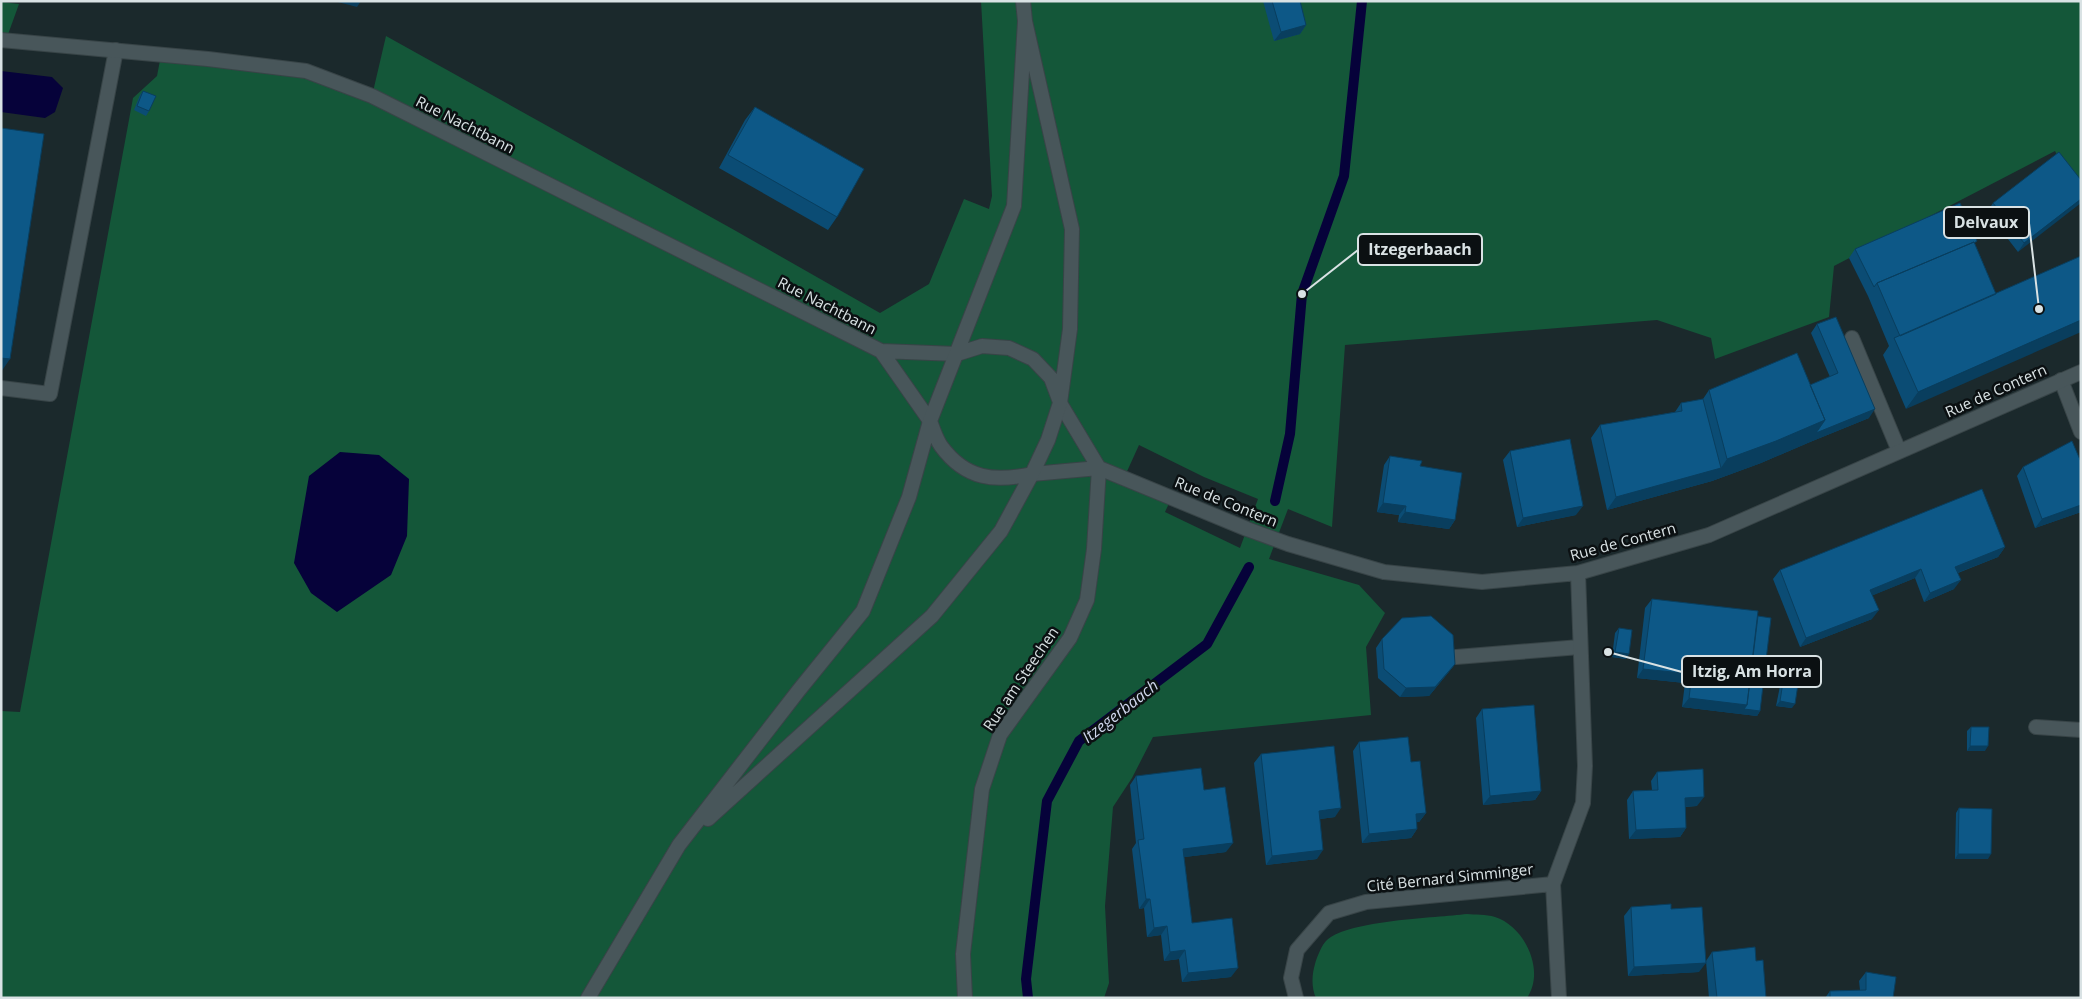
<svg xmlns="http://www.w3.org/2000/svg" width="2082" height="999" font-family="'Open Sans',sans-serif">
  <rect width="100%" height="100%" fill="#1b292c"/>
  <path fill="#145739" fill-rule="evenodd" d="M 981,1 L 2081,1 L 2081,202 L 2055,151 L 1834,266 L 1829,317 L 1715,359 L 1711,338 L 1657,320 L 1345,345 L 1332,527 L 1288,509 L 1269,559 L 1359,585 L 1385,613 L 1366,647 L 1371,715 L 1153,737 L 1132,778 L 1113,807 L 1105,906 L 1109,983 L 1104,998 L 1,998 L 1,711 L 20,712 L 133,98 L 157,76 L 161,55 L 306,71 L 372,96 L 386,36 L 736,231 L 880,313 L 929,284 L 964,199 L 989,209 L 992,196 ZM 1139,445 L 1204,477 L 1258,499 L 1240,548 L 1165,512 L 1172,497 L 1124,478 Z
    M 1,2 L 19,4 L 6,40 L 1,40 Z
    M 1467,914 C 1475,915 1486,914 1495,917 C 1524,926 1546,970 1527,998 L 1316,998 C 1311,987 1312,974 1315,964 C 1317,957 1322,944 1327,940 C 1350,920 1435,918 1467,914 Z"/>
  <path fill="#06023a" d="M 1,71 L 52,77 L 63,88 L 55,112 L 45,118 L 1,112 Z
    M 340,452 L 379,455 L 409,479 L 407,536 L 391,575 L 337,612 L 311,593 L 294,563 L 309,476 Z"/>
  <g fill="none" stroke-linecap="round" stroke-linejoin="round">
    <path stroke="#06023a" stroke-width="10" d="M 1275,501 L 1290,434 L 1302,294 L 1344,176 L 1362,1
      M 1028,998 L 1026,979 L 1047,801 L 1079,741 L 1207,644 L 1249,567"/>
    <defs>
      <path id="service" d="M 1852,338 L 1899,451
        M 2061,380 L 2081,432
        M 1,388 L 50,394 L 116,50
        M 1456,657 L 1580,647
        M 2036,727 L 2081,730"/>
      <path id="minor" d="M 1,40 L 208,59 L 306,71 L 372,96 L 881,351 L 957,354
        M 881,351 L 930,421
        M 1060,403 L 1099,468
        M 1032,474 L 1099,468 L 1247,529 L 1288,544 L 1384,572 L 1482,582 L 1578,573 L 1709,535 L 2081,372
        M 965,998 L 963,954 L 982,789 L 1000,735 L 1070,638 L 1087,600 L 1094,549 L 1099,468
        M 1296,998 L 1291,978 L 1297,950 L 1329,913 L 1366,902 L 1553,884
        M 1559,998 L 1553,884 L 1583,803 L 1585,766 L 1578,573"/>
      <path id="secondary" d="M 957,354 L 982,346 L 1009,348 L 1033,359 L 1051,378 L 1060,402
        M 930,421 C 933,429 936,439 941,446 C 966,480 995,482 1032,474
        M 708,819 L 932,616 L 1001,531 L 1032,474 L 1048,440 L 1060,403 L 1070,329 L 1072,229 L 1025,21 L 1023,1
        M 588,998 L 679,845 L 799,690 L 863,611 L 909,497 L 930,421 L 1014,206 L 1025,21"/>
    </defs>
    <use href="#service" stroke="#384447" stroke-width="16"/>
    <use href="#minor" stroke="#384447" stroke-width="16"/>
    <use href="#secondary" stroke="#384447" stroke-width="16"/>
    <use href="#service" stroke="#48565a" stroke-width="14"/>
    <use href="#minor" stroke="#48565a" stroke-width="14"/>
    <use href="#secondary" stroke="#48565a" stroke-width="14"/>
  </g>
  <path fill="#0b4c74" d="M 1263,1 L 1300,1 L 1306,25 L 1300,34 L 1274,41 Z
    M 143,91 L 149,111 L 146,116 L 134,110 L 140,95 Z
    M 755,107 L 837,217 L 828,230 L 719,168 L 745,120 Z
    M 2081,180 L 2018,252 L 1987,212 L 1993,203 Z
    M 1975,244 L 1996,294 L 1906,409 L 1883,355 L 1889,346 L 1868,296 L 1849,258 L 1855,249 Z
    M 1817,324 L 1869,418 L 1810,442 L 1761,463 L 1712,481 L 1607,510 L 1591,438 L 1600,425 L 1675,412 L 1681,403 L 1703,399 L 1709,390 L 1810,385 L 1830,377 L 1811,333 Z
    M 1510,451 L 1576,515 L 1517,527 L 1503,460 Z
    M 1390,456 L 1420,466 L 1455,520 L 1449,529 L 1398,522 L 1399,515 L 1377,512 L 1384,465 Z
    M 2023,467 L 2081,512 L 2035,528 L 2017,476 Z
    M 2005,547 L 1998,557 L 1958,573 L 1954,589 L 1924,602 L 1915,578 L 1873,595 L 1872,619 L 1800,647 L 1773,579 L 1780,570 Z
    M 1652,599 L 1758,616 L 1760,711 L 1757,716 L 1682,707 L 1685,683 L 1637,678 L 1645,608 Z
    M 1619,628 L 1626,659 L 1612,657 L 1615,633 Z
    M 1382,639 L 1455,664 L 1448,673 L 1429,696 L 1400,697 L 1378,678 L 1376,648 Z
    M 1783,682 L 1792,708 L 1776,706 L 1780,686 Z
    M 1482,709 L 1541,791 L 1535,800 L 1483,805 L 1476,718 Z
    M 1971,727 L 1985,751 L 1967,751 L 1967,731 Z
    M 1359,742 L 1411,762 L 1426,813 L 1419,822 L 1417,822 L 1417,829 L 1411,838 L 1362,843 L 1353,751 Z
    M 1261,754 L 1335,817 L 1320,819 L 1317,859 L 1266,865 L 1254,763 Z
    M 1657,772 L 1697,806 L 1685,807 L 1686,828 L 1680,837 L 1629,839 L 1627,800 L 1633,791 L 1652,790 L 1651,781 Z
    M 1136,776 L 1204,790 L 1226,852 L 1184,857 L 1192,923 L 1231,977 L 1182,982 L 1179,959 L 1164,961 L 1161,935 L 1147,937 L 1144,908 L 1139,909 L 1132,849 L 1136,843 L 1130,785 Z
    M 1959,808 L 1988,859 L 1955,859 L 1956,813 Z
    M 1631,907 L 1671,909 L 1699,972 L 1628,976 L 1624,916 Z
    M 1712,952 L 1756,961 L 1766,998 L 1709,998 L 1706,961 Z
    M 1866,972 L 1893,998 L 1825,998 L 1830,991 L 1860,990 L 1859,981 Z"/>
  <path fill="#093e5e" d="M 334,1 L 361,1 L 357,7 Z
    M 1306,25 L 1300,34 L 1274,41 L 1281,32 Z
    M 2081,199 L 2081,203 L 2018,252 L 2024,243 Z
    M 2081,320 L 2081,332 L 1906,409 L 1918,392 Z
    M 1,358 L 10,359 L 1,372 Z
    M 1875,409 L 1869,418 L 1810,442 L 1761,463 L 1712,481 L 1607,510 L 1616,497 L 1721,468 L 1727,459 L 1825,420 Z
    M 1383,503 L 1406,506 L 1399,515 L 1377,512 Z
    M 2081,505 L 2081,512 L 2035,528 L 2042,519 Z
    M 1583,506 L 1576,515 L 1517,527 L 1523,518 Z
    M 1405,512 L 1455,520 L 1449,529 L 1398,522 Z
    M 2005,547 L 1998,557 L 1949,576 L 1955,567 Z
    M 1921,569 L 1915,578 L 1864,599 L 1870,590 Z
    M 1961,580 L 1954,589 L 1924,602 L 1930,593 Z
    M 1879,610 L 1872,619 L 1800,647 L 1806,638 Z
    M 1615,652 L 1629,654 L 1626,659 L 1612,657 Z
    M 1455,664 L 1448,673 L 1429,696 L 1400,697 L 1406,688 Z
    M 1643,669 L 1692,674 L 1685,683 L 1637,678 Z
    M 1689,698 L 1747,705 L 1760,711 L 1757,716 L 1682,707 Z
    M 1780,701 L 1795,704 L 1792,708 L 1776,706 Z
    M 1970,746 L 1988,746 L 1985,751 L 1967,751 Z
    M 1541,791 L 1535,800 L 1483,805 L 1490,796 Z
    M 1704,797 L 1697,806 L 1679,807 L 1685,798 Z
    M 1341,808 L 1335,817 L 1312,820 L 1319,811 Z
    M 1426,813 L 1419,822 L 1409,823 L 1416,814 Z
    M 1686,828 L 1680,837 L 1629,839 L 1636,830 Z
    M 1417,829 L 1411,838 L 1362,843 L 1369,834 Z
    M 1233,843 L 1226,852 L 1177,858 L 1183,849 Z
    M 1323,850 L 1317,859 L 1266,865 L 1272,856 Z
    M 1958,854 L 1991,854 L 1988,859 L 1955,859 Z
    M 1146,899 L 1150,899 L 1144,908 L 1139,909 Z
    M 1167,926 L 1161,935 L 1147,937 L 1154,928 Z
    M 1185,950 L 1179,959 L 1164,961 L 1170,952 Z
    M 1706,963 L 1699,972 L 1628,976 L 1634,967 Z
    M 1238,968 L 1231,977 L 1182,982 L 1188,973 Z"/>
  <path fill="#0d5887" stroke="#093e5e" d="M 1272,1 L 1300,1 L 1306,25 L 1281,32 Z
    M 143,91 L 156,96 L 149,111 L 137,106 Z
    M 755,107 L 864,169 L 837,217 L 728,155 Z
    M 1,128 L 44,134 L 10,359 L 1,358 Z
    M 2059,152 L 2081,180 L 2081,199 L 2024,243 L 1993,203 Z
    M 1960,203 L 1977,241 L 1974,243 L 1974,242 L 1877,283 L 1874,287 L 1855,249 Z
    M 1974,242 L 1996,294 L 1900,336 L 1877,283 Z
    M 2081,256 L 2081,320 L 1918,392 L 1894,338 Z
    M 1836,317 L 1875,409 L 1816,433 L 1825,420 L 1810,385 L 1838,373 L 1817,324 Z
    M 1797,353 L 1825,420 L 1776,441 L 1727,459 L 1709,390 Z
    M 1703,399 L 1721,468 L 1616,497 L 1600,425 L 1682,411 L 1681,403 Z
    M 1570,439 L 1583,506 L 1523,518 L 1510,451 Z
    M 2072,441 L 2081,462 L 2081,505 L 2042,519 L 2023,467 Z
    M 1390,456 L 1422,461 L 1420,466 L 1462,473 L 1455,520 L 1405,512 L 1406,506 L 1383,503 Z
    M 1982,489 L 2005,547 L 1955,567 L 1961,580 L 1930,593 L 1921,569 L 1870,590 L 1879,610 L 1806,638 L 1780,570 Z
    M 1652,599 L 1758,611 L 1747,705 L 1689,698 L 1692,674 L 1643,669 Z
    M 1431,616 L 1453,635 L 1455,664 L 1435,687 L 1406,688 L 1384,669 L 1382,639 L 1402,618 Z
    M 1758,616 L 1771,618 L 1760,711 L 1744,709 L 1747,705 Z
    M 1619,628 L 1632,630 L 1629,654 L 1615,652 Z
    M 1783,682 L 1798,684 L 1795,704 L 1780,701 Z
    M 1534,705 L 1541,791 L 1490,796 L 1482,709 Z
    M 1971,727 L 1989,727 L 1988,746 L 1970,746 Z
    M 1408,737 L 1411,762 L 1420,761 L 1426,813 L 1416,814 L 1417,829 L 1369,834 L 1359,742 Z
    M 1334,746 L 1341,808 L 1319,811 L 1323,850 L 1272,856 L 1261,754 Z
    M 1201,768 L 1204,790 L 1225,787 L 1233,843 L 1183,849 L 1192,923 L 1232,918 L 1238,968 L 1188,973 L 1185,950 L 1170,952 L 1167,926 L 1154,928 L 1150,899 L 1146,899 L 1138,840 L 1144,839 L 1136,776 Z
    M 1703,769 L 1704,797 L 1685,798 L 1686,828 L 1636,830 L 1633,791 L 1658,790 L 1657,772 Z
    M 1959,808 L 1992,809 L 1991,854 L 1958,854 Z
    M 1671,904 L 1671,909 L 1702,907 L 1706,963 L 1634,967 L 1631,907 Z
    M 1755,947 L 1756,961 L 1763,960 L 1766,998 L 1717,998 L 1712,952 Z
    M 1866,972 L 1896,977 L 1893,998 L 1830,998 L 1830,991 L 1866,990 Z"/>
  <g text-anchor="middle" stroke-width="5" stroke-linejoin="round" paint-order="stroke">
    <g font-size="15" fill="#d9e2e4" stroke="#0b1012">
      <text transform="translate(465 125) rotate(27)" y="5">Rue Nachtbann</text>
      <text transform="translate(827 306) rotate(27)" y="5">Rue Nachtbann</text>
      <text transform="translate(1996 391) rotate(-24)" y="5">Rue de Contern</text>
      <text transform="translate(1226 502) rotate(22)" y="5">Rue de Contern</text>
      <text transform="translate(1623 542) rotate(-15)" y="5">Rue de Contern</text>
      <text transform="translate(1021 679) rotate(-56)" y="5">Rue am Steechen</text>
      <text transform="translate(1450 878) rotate(-6)" y="5">Cité Bernard Simminger</text>
    </g>
    <g font-size="16" font-style="italic" fill="#d0d7ed" stroke="#0b1012">
      <text transform="translate(1120 711) rotate(-38)" y="6">Itzegerbaach</text>
    </g>
  </g>
  <path fill="none" stroke="#d9e2e4" stroke-width="2" d="M2039 309L2029 223M1302 294L1358 250M1608 652L1682 672"/>
  <g fill="#d9e2e4" stroke="#0b1012" stroke-width="2">
    <circle cx="2039" cy="309" r="5"/>
    <circle cx="1302" cy="294" r="5"/>
    <circle cx="1608" cy="652" r="5"/>
  </g>
  <g fill="#0b1012" stroke="#d9e2e4" stroke-width="2">
    <rect x="1944" y="207" width="85" height="31" rx="5"/>
    <rect x="1358" y="234" width="124" height="31" rx="5"/>
    <rect x="1682" y="656" width="139" height="31" rx="5"/>
  </g>
  <g font-size="16" text-anchor="middle" font-weight="bold" fill="#d9e2e4">
    <text x="1986" y="228">Delvaux</text>
    <text x="1420" y="255">Itzegerbaach</text>
    <text x="1752" y="677">Itzig, Am Horra</text>
  </g>
  <rect width="2082" height="999" fill="none" stroke="#d9e2e4" stroke-width="5"/>
</svg>
